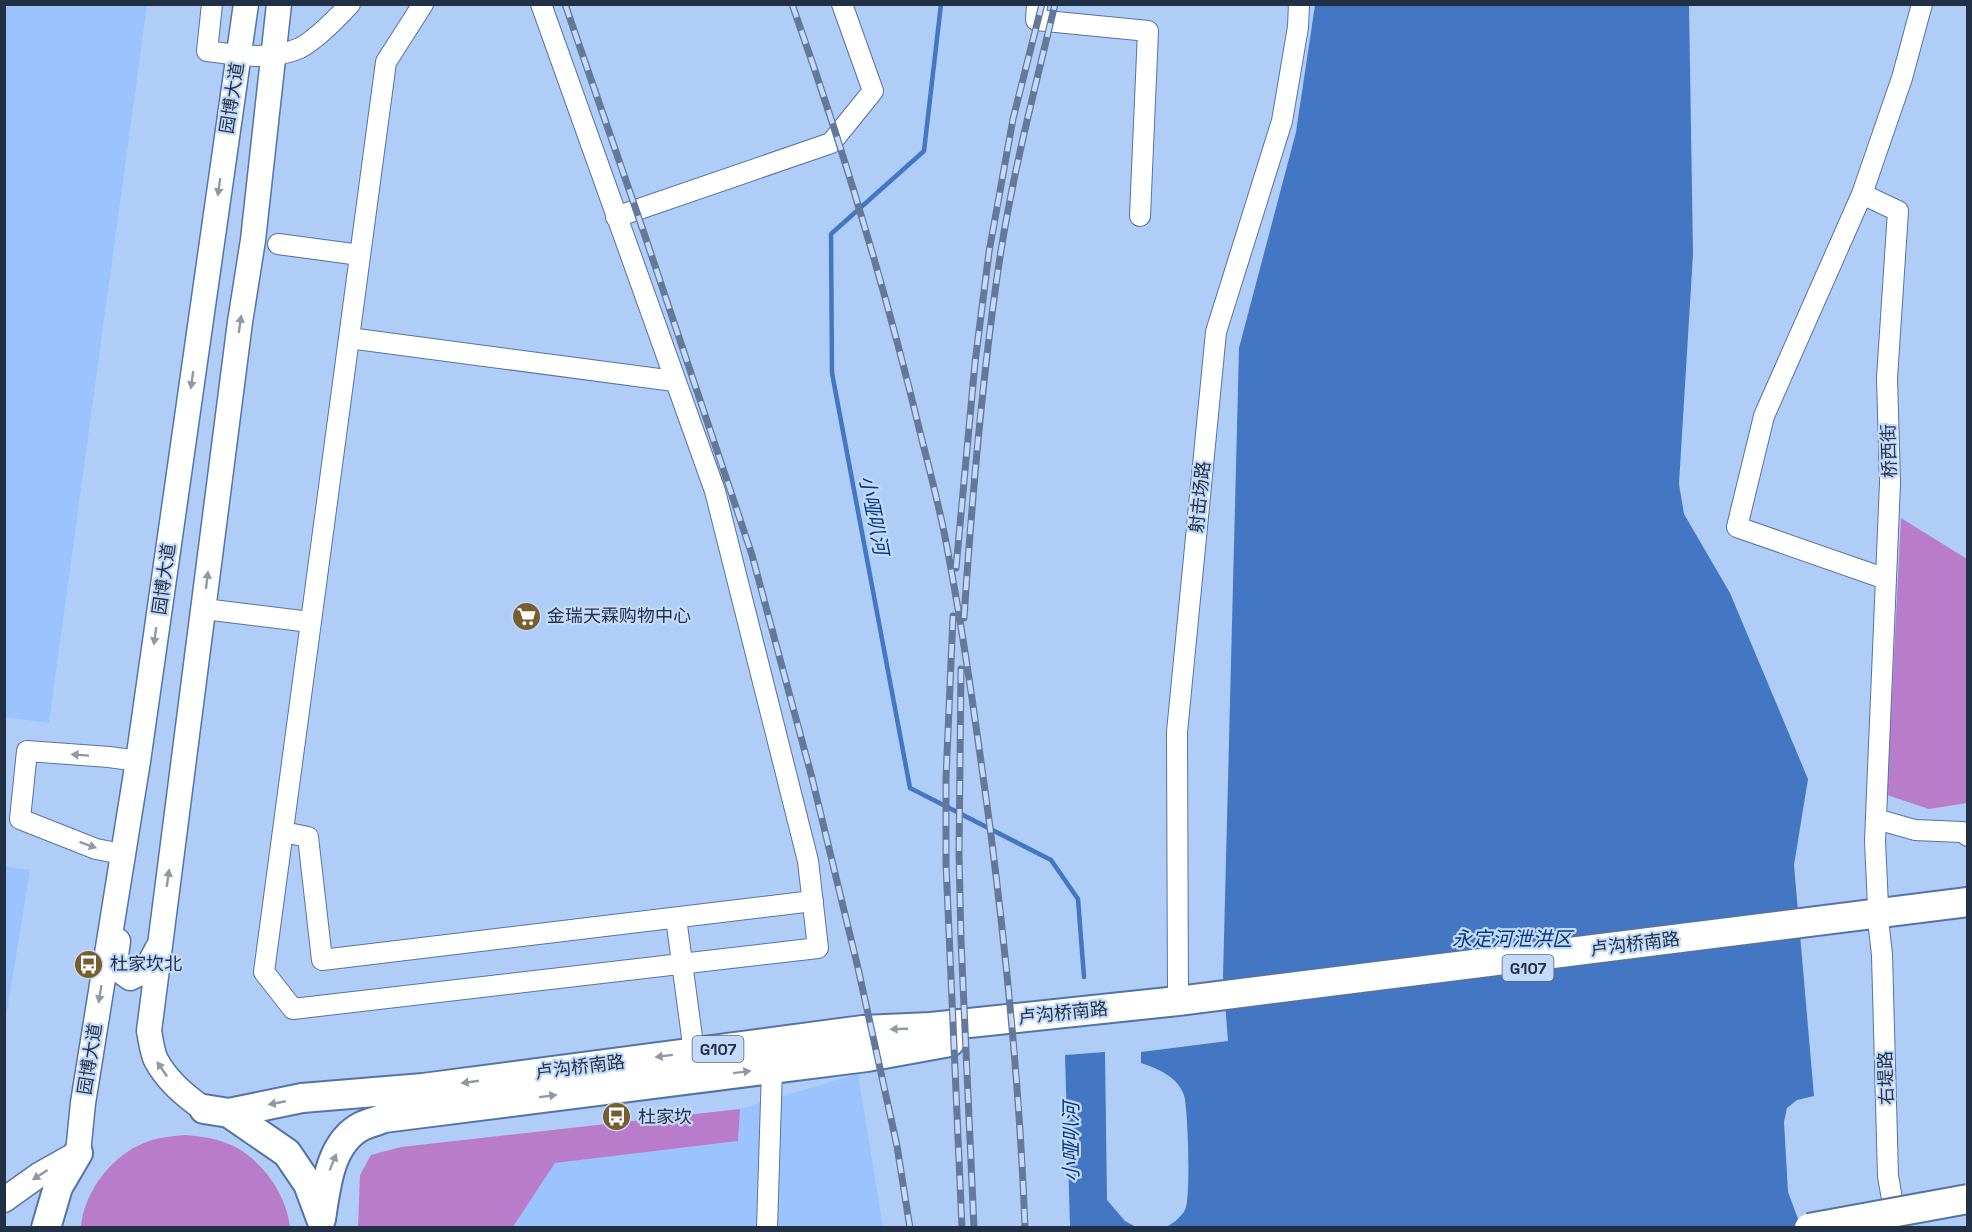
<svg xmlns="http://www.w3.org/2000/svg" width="1972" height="1232" font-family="'Space Grotesk','Noto Sans SC',sans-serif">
  <rect width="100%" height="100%" fill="#b0cdf8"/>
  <path fill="#9bc3fe" d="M 4,5 L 147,5 L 49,723 L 5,717 Z
    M 5,866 L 30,870 L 5,1024 L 4,866 Z
    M 858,1074 L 883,1227 L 513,1228 L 555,1163 L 738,1141 L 740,1109 Z"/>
  <path fill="#b97ccb" d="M 1901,518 L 1967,559 L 1967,803 L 1929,809 L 1887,795 Z
    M 740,1109 L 738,1141 L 555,1163 L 513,1227 L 358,1227 L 360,1175 L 371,1155 L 401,1147 Z
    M 185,1135 C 195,1136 207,1137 217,1140 C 255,1149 286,1190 290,1227 L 81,1227 C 84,1190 115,1151 152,1140 C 163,1137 174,1136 185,1135 Z"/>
  <path fill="#4377c3" d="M 1315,5 L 1689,5 L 1693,254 L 1679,484 L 1684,514 L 1730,593 L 1808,779 L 1794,865 L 1814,1096 L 1797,1100 L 1787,1108 L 1784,1122 L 1788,1192 L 1801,1227 L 1165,1227 C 1172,1225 1181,1217 1185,1210 C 1191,1200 1188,1107 1184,1095 C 1177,1076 1158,1069 1141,1063 L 1141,1052 L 1228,1041 L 1223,977 L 1239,348 L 1296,132 Z
    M 1105,1052 L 1107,1200 L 1125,1221 L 1136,1227 L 1070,1227 L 1065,1055 Z"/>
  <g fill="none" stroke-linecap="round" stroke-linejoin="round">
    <path stroke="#4377c3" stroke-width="4.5" d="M 941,4 L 924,151 L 831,234 L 832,373 L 910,788 L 1051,860 L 1078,899 L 1084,977"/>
    <defs>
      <path id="minor" d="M 212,4 L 207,51 C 237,55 271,61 300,48 C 315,40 338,17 350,4
        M 423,4 L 386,62 L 264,972 L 293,1009 L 818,948 L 808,861 L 715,491 L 541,4
        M 1037,4 L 1036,20 L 1148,31 L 1140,216
        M 1862,194 L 1764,416 L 1737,527 L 1886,579
        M 616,217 L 831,143 L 873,91 L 842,4
        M 278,244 L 360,255
        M 349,338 L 674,381
        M 204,609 L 310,622
        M 1876,819 L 1915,830 L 1962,832 L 1968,836
        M 283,832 L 308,837 L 322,960 L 813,901
        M 122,854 L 96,849 L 20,819 L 27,751 L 109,757 L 138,761
        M 676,918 L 694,1052
        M 1178,1001 L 1177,732 L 1216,332 L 1282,121 L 1298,27 L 1299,4
        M 767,1228 L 772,1069
        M 1897,1228 L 1888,1176 L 1882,955 L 1879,928 L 1875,841 L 1890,483 L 1887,378 L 1898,211 L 1862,194 L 1902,78 L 1922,4"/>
      <path id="major" d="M 118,941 L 115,962 L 123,973 L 130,978 C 146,972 150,963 157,949
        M 204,1109 C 185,1096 167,1081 156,1060 C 152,1052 151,1040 149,1031 L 240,322 L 253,240 L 279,4
        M 4,1200 L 39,1175 L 78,1153 L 83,1103 L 138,761 L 246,4"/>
      <path id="highway" d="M 204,1109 L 229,1113 L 287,1153 L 308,1184 L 321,1219
        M 229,1113 L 302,1098 L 423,1088 L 863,1030 L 931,1027 L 1178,1001 L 1968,902
        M 321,1219 C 326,1188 329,1143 362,1126 C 369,1123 377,1121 384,1118 L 867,1057 L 950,1042
        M 46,1228 L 58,1187 L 78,1153"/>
    </defs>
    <use href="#minor" stroke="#5474a4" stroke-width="22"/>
    <use href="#major" stroke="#5474a4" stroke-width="27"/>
    <use href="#highway" stroke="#5474a4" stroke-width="32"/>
    <use href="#minor" stroke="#fff" stroke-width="20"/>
    <use href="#major" stroke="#fff" stroke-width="24"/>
    <use href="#highway" stroke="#fff" stroke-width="28"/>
    <defs>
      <path id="rail" d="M 565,4 L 644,233 L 752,555 L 812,778 L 858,968 L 897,1146 L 910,1228
        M 792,4 C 842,145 885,287 920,432 C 929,468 939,505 946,542 C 964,636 977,732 990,827 C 1007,960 1020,1093 1025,1228
        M 956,568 L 975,363 L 989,252 L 1013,119 L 1042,4
        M 953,616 L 946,778 L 946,864 L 962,1228
        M 964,618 C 972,497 982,376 1000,257 C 1013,172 1035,88 1055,4
        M 961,669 L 959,854 L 961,940 L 974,1228"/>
    </defs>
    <use href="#rail" stroke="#647999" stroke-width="7"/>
    <use href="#rail" stroke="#c4dafa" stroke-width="4.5" stroke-dasharray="14" stroke-linecap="butt"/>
    <defs>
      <path id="highway-bridge" d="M 1809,1228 L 1968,1199"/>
    </defs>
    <use href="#highway-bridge" stroke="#5474a4" stroke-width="32" stroke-linecap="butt"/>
    <use href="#highway-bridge" stroke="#fff" stroke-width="28"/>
  </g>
  <defs><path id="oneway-solid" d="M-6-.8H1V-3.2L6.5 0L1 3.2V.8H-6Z" transform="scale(1.5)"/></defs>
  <g fill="#9098a2">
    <use href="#oneway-solid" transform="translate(219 187) rotate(98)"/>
    <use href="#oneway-solid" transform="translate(240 324) rotate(-82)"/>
    <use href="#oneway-solid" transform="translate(192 380) rotate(98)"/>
    <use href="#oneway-solid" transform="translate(207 580) rotate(-83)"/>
    <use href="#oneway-solid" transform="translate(155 636) rotate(98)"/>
    <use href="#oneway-solid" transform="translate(80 755) rotate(-176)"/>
    <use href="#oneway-solid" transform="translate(88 845) rotate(20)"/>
    <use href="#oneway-solid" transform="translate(168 878) rotate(-82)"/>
    <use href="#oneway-solid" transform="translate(100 994) rotate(99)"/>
    <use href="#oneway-solid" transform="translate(899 1029) rotate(178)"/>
    <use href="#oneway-solid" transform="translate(664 1056) rotate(173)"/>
    <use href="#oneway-solid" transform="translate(162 1069) rotate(-124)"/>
    <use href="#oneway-solid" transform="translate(742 1072) rotate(-7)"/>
    <use href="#oneway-solid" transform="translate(470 1082) rotate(172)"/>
    <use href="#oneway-solid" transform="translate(548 1096) rotate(-7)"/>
    <use href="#oneway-solid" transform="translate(277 1103) rotate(169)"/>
    <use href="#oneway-solid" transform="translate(333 1162) rotate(-68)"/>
    <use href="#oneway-solid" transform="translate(40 1175) rotate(147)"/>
  </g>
  <defs>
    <symbol id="supermarket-disc" viewBox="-11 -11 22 22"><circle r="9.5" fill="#785d2f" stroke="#c4dafa"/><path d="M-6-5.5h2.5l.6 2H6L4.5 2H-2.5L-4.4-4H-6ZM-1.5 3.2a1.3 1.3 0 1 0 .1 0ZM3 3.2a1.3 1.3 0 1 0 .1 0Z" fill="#fff"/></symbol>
    <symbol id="bus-disc" viewBox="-11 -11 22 22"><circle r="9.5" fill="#785d2f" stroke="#c4dafa"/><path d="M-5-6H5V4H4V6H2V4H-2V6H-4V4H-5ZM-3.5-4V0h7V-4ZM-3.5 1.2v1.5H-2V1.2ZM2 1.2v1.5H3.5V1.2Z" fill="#fff"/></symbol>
  </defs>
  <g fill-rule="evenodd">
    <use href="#supermarket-disc" x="510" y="600" width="33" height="33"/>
    <use href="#bus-disc" x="72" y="948" width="33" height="33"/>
    <use href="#bus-disc" x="600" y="1100" width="33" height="33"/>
  </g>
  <g text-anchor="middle" stroke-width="4.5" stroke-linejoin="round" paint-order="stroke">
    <g fill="#c4dafa" stroke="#53637b" stroke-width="1.5">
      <rect x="1502.5" y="955" width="51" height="26" rx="4.5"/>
      <rect x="692.5" y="1036" width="51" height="26" rx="4.5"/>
    </g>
    <g font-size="16" font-weight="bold" fill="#223045">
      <text x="1528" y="974">G107</text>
      <text x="718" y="1055">G107</text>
    </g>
    <g font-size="18" fill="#223045" stroke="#c4dafa">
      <text transform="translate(232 98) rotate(-81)" y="6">园博大道</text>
      <text transform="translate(1889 451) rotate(-92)" y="6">桥西街</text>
      <text transform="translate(1200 497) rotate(-84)" y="6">射击场路</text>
      <text transform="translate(164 579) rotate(-82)" y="6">园博大道</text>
      <text transform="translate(1635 944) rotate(-7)" y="6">卢沟桥南路</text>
      <text transform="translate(1063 1013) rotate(-6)" y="6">卢沟桥南路</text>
      <text transform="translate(90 1059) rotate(-81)" y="6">园博大道</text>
      <text transform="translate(580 1067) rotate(-7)" y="6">卢沟桥南路</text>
      <text transform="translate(1886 1078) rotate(-92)" y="6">右堤路</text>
    </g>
    <g font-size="18" fill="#223045" stroke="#c4dafa" text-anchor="start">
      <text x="547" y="622">金瑞天霖购物中心</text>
      <text x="110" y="970">杜家坎北</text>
      <text x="638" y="1123">杜家坎</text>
    </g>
    <g font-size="20" font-style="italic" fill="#03387d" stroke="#c4dafa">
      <text transform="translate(874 515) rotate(79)" y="7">小哑叭河</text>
      <text x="1512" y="946">永定河泄洪区</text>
      <text transform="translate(1071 1142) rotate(-90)" y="7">小哑叭河</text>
    </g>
  </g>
  <rect width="1972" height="1232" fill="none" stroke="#223045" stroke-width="12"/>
</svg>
